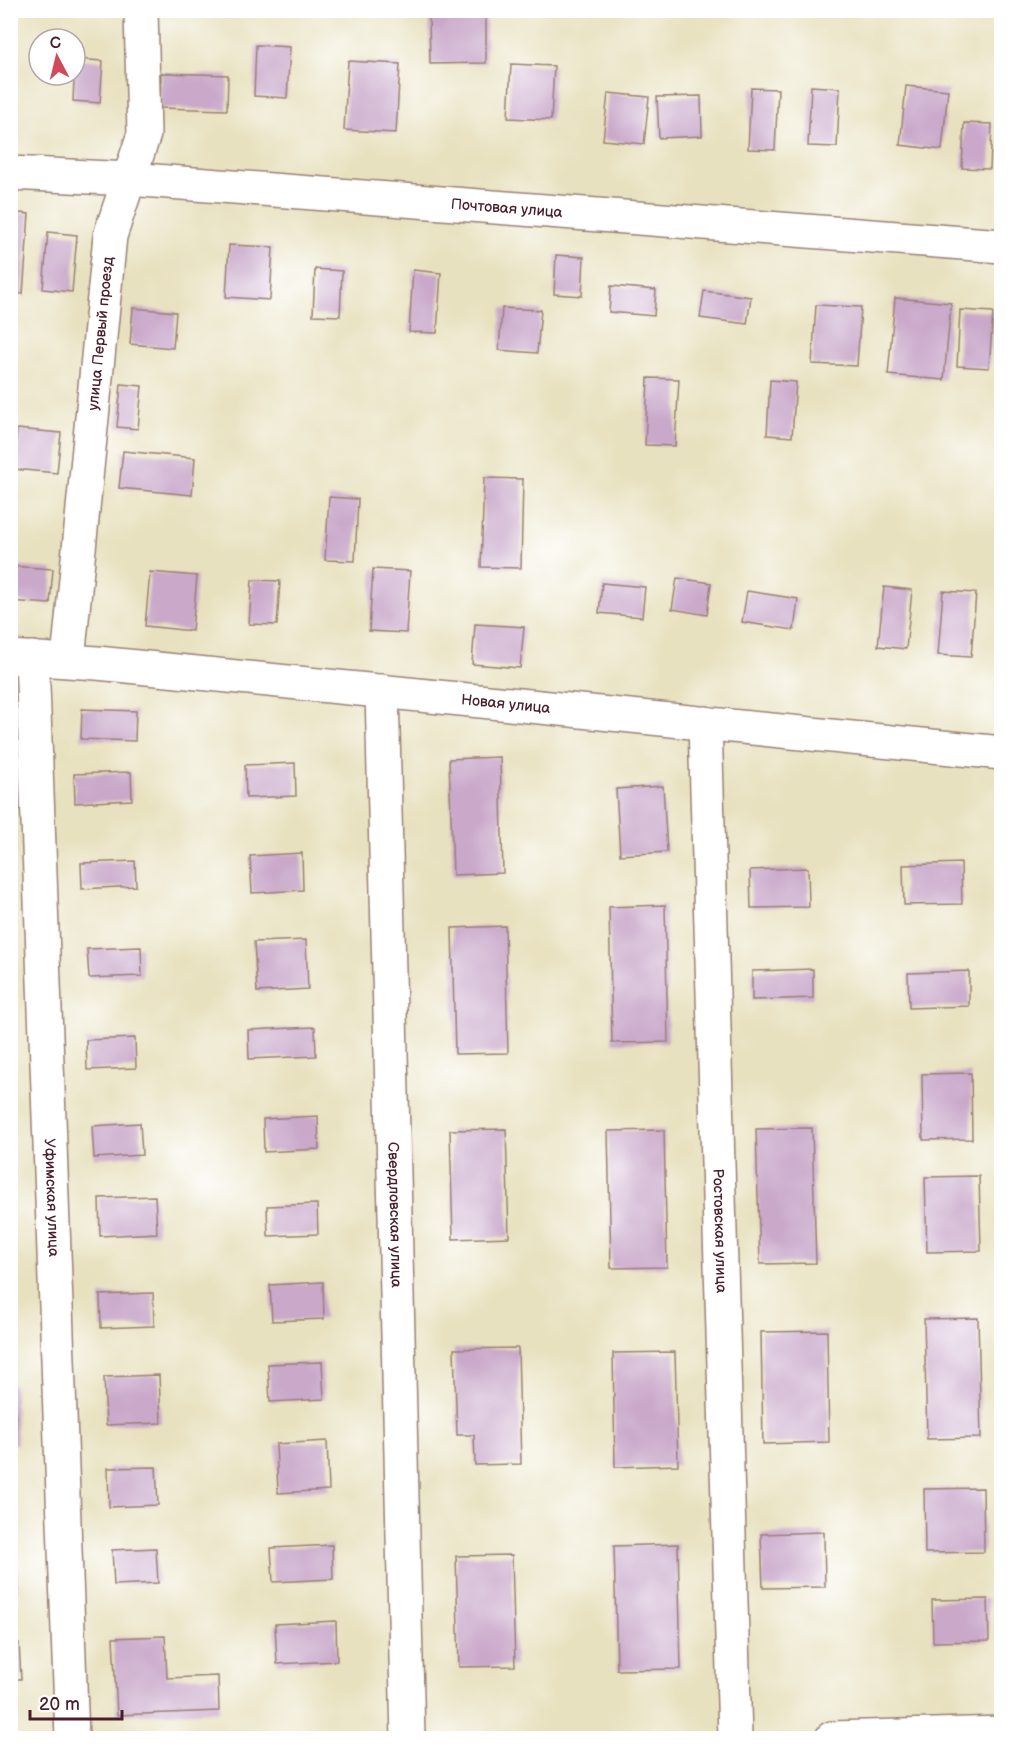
<svg xmlns="http://www.w3.org/2000/svg" width="1012" height="1749" font-family="'Balsamiq Sans',sans-serif">
  <rect width="100%" height="100%" fill="#fff"/>
  <filter id="ink" filterUnits="userSpaceOnUse"><feTurbulence type="fractalNoise" baseFrequency=".0167" numOctaves="2"/><feDisplacementMap in="SourceGraphic" scale="12" xChannelSelector="R" yChannelSelector="G"/><feConvolveMatrix kernelMatrix="1 2 1 2 8 2 1 2 1" color-interpolation-filters="sRGB"/></filter>
  <filter id="wash" filterUnits="userSpaceOnUse"><feTurbulence type="fractalNoise" baseFrequency=".008" numOctaves="4" result="noise"/><feDisplacementMap in="SourceGraphic" scale="24" xChannelSelector="R" yChannelSelector="G"/><feGaussianBlur stdDeviation="1.35" result="paint"/><feColorMatrix in="noise" values="0 0 0 0 0 0 0 0 0 0 0 0 0 0 0 0 0 1.4 0 .05"/><feComposite in="paint" operator="in"/></filter>
  <g filter="url(#wash)">
    <rect width="100%" height="100%" fill="#e8e1bf"/>
    <g id="blocks">
      <path fill="#c9a8ca" d="M 429,17 L 486,17 L 486,63 L 430,64 Z
        M 256,45 L 290,47 L 287,98 L 254,96 Z
        M 75,59 L 103,61 L 100,103 L 73,101 Z
        M 348,61 L 400,64 L 396,133 L 344,130 Z
        M 511,64 L 554,66 L 551,120 L 508,118 Z
        M 161,73 L 228,75 L 227,110 L 160,108 Z
        M 811,86 L 840,88 L 837,147 L 808,146 Z
        M 906,86 L 948,90 L 942,150 L 900,145 Z
        M 751,88 L 778,89 L 775,150 L 748,149 Z
        M 608,93 L 649,97 L 644,144 L 603,140 Z
        M 701,96 L 702,136 L 659,138 L 657,97 Z
        M 964,123 L 992,124 L 990,169 L 962,168 Z
        M 10,212 L 29,214 L 23,294 L 10,293 Z
        M 48,232 L 77,235 L 72,292 L 43,289 Z
        M 229,245 L 273,247 L 270,300 L 226,297 Z
        M 556,255 L 584,257 L 582,296 L 554,294 Z
        M 315,269 L 342,271 L 340,316 L 313,315 Z
        M 413,270 L 441,273 L 437,333 L 409,332 Z
        M 611,286 L 656,290 L 654,316 L 609,312 Z
        M 704,291 L 751,297 L 747,324 L 700,318 Z
        M 895,298 L 951,303 L 944,380 L 888,375 Z
        M 816,305 L 861,307 L 857,366 L 812,364 Z
        M 133,308 L 176,312 L 173,348 L 130,344 Z
        M 502,308 L 541,310 L 537,353 L 499,350 Z
        M 960,310 L 993,312 L 989,368 L 957,366 Z
        M 648,378 L 679,379 L 675,446 L 645,445 Z
        M 770,380 L 796,382 L 792,437 L 767,435 Z
        M 121,384 L 142,386 L 138,429 L 117,427 Z
        M 17,429 L 61,433 L 57,473 L 13,469 Z
        M 123,451 L 195,458 L 192,495 L 119,488 Z
        M 484,478 L 523,479 L 521,568 L 481,567 Z
        M 329,497 L 358,499 L 355,561 L 325,560 Z
        M 10,566 L 53,569 L 50,604 L 10,601 Z
        M 373,569 L 410,571 L 406,633 L 369,631 Z
        M 150,572 L 197,576 L 192,631 L 145,626 Z
        M 677,578 L 711,583 L 707,615 L 672,609 Z
        M 252,580 L 280,581 L 277,625 L 249,624 Z
        M 602,583 L 645,587 L 642,617 L 599,613 Z
        M 884,587 L 912,590 L 906,649 L 878,646 Z
        M 747,591 L 798,599 L 794,630 L 742,622 Z
        M 943,591 L 976,593 L 971,657 L 938,655 Z
        M 475,624 L 524,627 L 520,668 L 472,664 Z
        M 82,709 L 136,711 L 135,741 L 81,739 Z
        M 500,757 L 503,873 L 453,875 L 449,759 Z
        M 295,763 L 296,796 L 246,798 L 245,765 Z
        M 131,772 L 132,800 L 75,803 L 74,774 Z
        M 663,786 L 667,852 L 620,855 L 616,789 Z
        M 302,853 L 303,890 L 252,893 L 250,856 Z
        M 135,861 L 136,886 L 82,889 L 81,863 Z
        M 961,863 L 962,904 L 904,905 L 903,865 Z
        M 808,868 L 809,907 L 751,908 L 750,870 Z
        M 665,905 L 668,1042 L 612,1043 L 609,907 Z
        M 505,926 L 508,1053 L 455,1054 L 452,928 Z
        M 306,940 L 308,989 L 257,992 L 254,942 Z
        M 141,947 L 142,976 L 89,978 L 87,949 Z
        M 813,969 L 813,998 L 752,1000 L 752,971 Z
        M 969,971 L 969,1006 L 909,1008 L 908,973 Z
        M 315,1027 L 316,1056 L 249,1059 L 248,1030 Z
        M 135,1038 L 136,1068 L 87,1070 L 86,1040 Z
        M 971,1073 L 972,1139 L 923,1140 L 922,1074 Z
        M 318,1116 L 319,1149 L 264,1152 L 263,1119 Z
        M 140,1123 L 142,1155 L 94,1158 L 92,1126 Z
        M 812,1128 L 816,1263 L 760,1264 L 756,1129 Z
        M 506,1129 L 509,1237 L 453,1239 L 450,1130 Z
        M 664,1130 L 667,1267 L 611,1268 L 608,1131 Z
        M 979,1176 L 981,1251 L 927,1252 L 925,1177 Z
        M 155,1196 L 157,1233 L 100,1236 L 99,1198 Z
        M 317,1204 L 318,1234 L 268,1236 L 267,1206 Z
        M 323,1282 L 324,1319 L 272,1321 L 270,1285 Z
        M 153,1293 L 154,1326 L 101,1328 L 100,1295 Z
        M 978,1318 L 981,1438 L 927,1439 L 924,1319 Z
        M 827,1331 L 829,1442 L 763,1444 L 761,1332 Z
        M 518,1348 L 521,1464 L 475,1465 L 474,1435 L 457,1435 L 454,1349 Z
        M 675,1352 L 678,1465 L 615,1467 L 613,1353 Z
        M 322,1362 L 324,1399 L 270,1402 L 268,1364 Z
        M 159,1375 L 161,1423 L 106,1425 L 104,1377 Z
        M 14,1384 L 17,1444 L 10,1444 L 10,1385 Z
        M 327,1441 L 329,1490 L 278,1493 L 276,1444 Z
        M 156,1467 L 158,1505 L 109,1507 L 108,1468 Z
        M 10,1478 L 12,1478 L 13,1500 L 10,1500 Z
        M 983,1488 L 984,1552 L 925,1553 L 924,1489 Z
        M 824,1532 L 825,1587 L 763,1588 L 761,1534 Z
        M 678,1544 L 681,1669 L 617,1670 L 614,1546 Z
        M 332,1545 L 333,1579 L 273,1582 L 271,1548 Z
        M 156,1548 L 158,1583 L 114,1585 L 112,1550 Z
        M 512,1555 L 515,1666 L 459,1667 L 456,1556 Z
        M 17,1562 L 18,1590 L 10,1590 L 10,1563 Z
        M 988,1599 L 989,1641 L 933,1642 L 932,1600 Z
        M 336,1621 L 337,1661 L 277,1664 L 275,1624 Z
        M 165,1636 L 167,1678 L 218,1676 L 219,1711 L 117,1715 L 113,1638 Z
        M 10,1643 L 19,1643 L 21,1679 L 10,1679 Z"/>
    </g>
  </g>
  <g filter="url(#ink)">
    <use href="#blocks" fill-opacity="0" stroke="#998075" stroke-width="1.5"/>
    <g fill="none" stroke-linecap="round" stroke-linejoin="round">
      <defs>
        <g id="minor">
          <path id="s1" d="M 10,173 L 129,179 L 1002,246"/>
          <path id="s2" d="M 10,657 L 97,663 L 1002,753"/>
          <path id="s3" d="M 32,658 L 72,1738"/>
          <path id="s4" d="M 68,660 L 110,236 L 144,134 L 141,10"/>
          <path id="s5" d="M 382,691 L 408,1738"/>
          <path id="s6" d="M 705,723 L 735,1738"/>
          <path d="M 832,1738 L 1002,1733"/>
        </g>
      </defs>
      <use href="#minor" stroke="#998075" stroke-width="36"/>
      <use href="#minor" stroke="#fff" stroke-width="33"/>
    </g>
  </g>
  <g text-anchor="middle" stroke-width="5" stroke-linejoin="round" paint-order="stroke">
    <g font-size="15" fill="#4a1f2b" stroke="#fff">
      <text dy="5" stroke="none"><textPath href="#s1" startOffset="498">Почтовая улица</textPath></text>
      <text dy="5" stroke="none"><textPath href="#s4" startOffset="328">улица Первый проезд</textPath></text>
      <text dy="5" stroke="none"><textPath href="#s2" startOffset="498">Новая улица</textPath></text>
      <text dy="5" stroke="none"><textPath href="#s3" startOffset="540">Уфимская улица</textPath></text>
      <text dy="5" stroke="none"><textPath href="#s5" startOffset="524">Свердловская улица</textPath></text>
      <text dy="5" stroke="none"><textPath href="#s6" startOffset="508">Ростовская улица</textPath></text>
    </g>
  </g>
  <rect width="1012" height="1749" fill="none" stroke="#fff" stroke-width="36"/>
  <g transform="translate(57 57) rotate(353)"><circle r="28" fill="#ffffff" stroke="#b7a5aa" stroke-width="1.5"/>
  <path d="M0-4.5L10 22L0 15L-10 22Z" fill="#d1495b"/>
  <text y="-9" font-size="16" font-weight="bold" text-anchor="middle" fill="#4a1f2b">С</text>
  </g>
  <path d="M30 1710v9h92v-9" fill="none" stroke="#4a1f2b" stroke-width="3"/>
  <text x="39" y="1710" font-size="18" fill="#4a1f2b" stroke="#ffffff" stroke-width="4.5" paint-order="stroke">20 m</text>
</svg>
